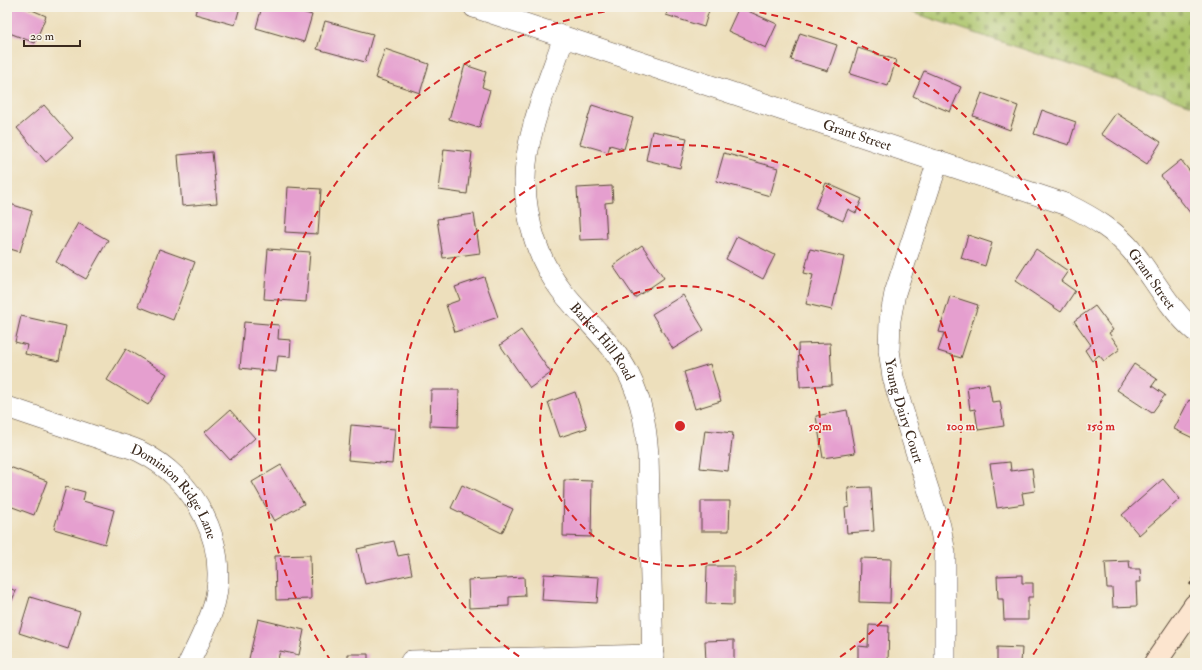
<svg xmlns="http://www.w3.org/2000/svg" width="1202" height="670" font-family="'IM FELL Double Pica',serif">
  <defs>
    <pattern id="cemetery-stones" width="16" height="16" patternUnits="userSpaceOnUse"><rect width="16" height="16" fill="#abc46a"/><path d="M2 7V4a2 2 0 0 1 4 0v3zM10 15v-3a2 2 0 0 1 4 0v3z" fill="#8c9f57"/></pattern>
  </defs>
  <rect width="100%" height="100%" fill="#f7f3e8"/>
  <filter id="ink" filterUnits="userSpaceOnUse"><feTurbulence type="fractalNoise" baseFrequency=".025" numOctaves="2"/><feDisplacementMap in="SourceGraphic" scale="8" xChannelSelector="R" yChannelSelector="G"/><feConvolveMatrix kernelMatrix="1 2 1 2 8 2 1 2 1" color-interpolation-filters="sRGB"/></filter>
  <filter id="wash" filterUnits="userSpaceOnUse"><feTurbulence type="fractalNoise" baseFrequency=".012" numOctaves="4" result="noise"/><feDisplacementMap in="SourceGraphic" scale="16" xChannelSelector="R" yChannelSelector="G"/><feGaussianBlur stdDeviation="0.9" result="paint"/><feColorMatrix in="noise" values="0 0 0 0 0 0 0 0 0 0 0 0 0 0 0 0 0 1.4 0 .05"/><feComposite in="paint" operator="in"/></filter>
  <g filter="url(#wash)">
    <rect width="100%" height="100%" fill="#eddfbc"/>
    <path fill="url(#cemetery-stones)" stroke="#737744" d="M 896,7 L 1195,7 L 1195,106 Z"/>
    <g id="blocks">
      <path fill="#e59fcf" d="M 7,7 L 25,7 L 46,16 L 35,43 L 7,32 Z
        M 197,7 L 240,7 L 235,25 L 195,14 Z
        M 262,7 L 285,7 L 312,15 L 304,42 L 256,28 Z
        M 669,7 L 710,7 L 704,27 L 666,15 Z
        M 739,7 L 777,24 L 766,48 L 728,31 Z
        M 325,21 L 373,34 L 365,62 L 317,49 Z
        M 800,33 L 837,45 L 828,71 L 791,60 Z
        M 858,48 L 896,60 L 888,86 L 850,74 Z
        M 385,49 L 429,64 L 420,93 L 375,78 Z
        M 465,65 L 486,72 L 482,87 L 490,90 L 479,128 L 449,119 Z
        M 924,71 L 961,87 L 950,112 L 913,96 Z
        M 982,93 L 1018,106 L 1010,130 L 973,116 Z
        M 44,105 L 73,138 L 46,162 L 17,128 Z
        M 592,105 L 633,118 L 624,149 L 610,145 L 608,152 L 580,144 Z
        M 1042,110 L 1076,122 L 1069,145 L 1034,134 Z
        M 1116,113 L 1161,142 L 1147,164 L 1101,134 Z
        M 652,131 L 687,138 L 680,168 L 646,160 Z
        M 444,149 L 472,152 L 467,194 L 439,190 Z
        M 212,152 L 217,203 L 182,206 L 178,155 Z
        M 724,153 L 778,168 L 770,196 L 716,181 Z
        M 1181,160 L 1195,178 L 1195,219 L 1161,176 Z
        M 826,183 L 862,199 L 856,213 L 848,209 L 843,221 L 815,208 Z
        M 612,186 L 613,202 L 605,203 L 607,239 L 580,240 L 577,188 Z
        M 288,187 L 321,189 L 318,234 L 285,232 Z
        M 7,203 L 32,211 L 20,252 L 7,248 Z
        M 474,214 L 480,253 L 443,258 L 437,219 Z
        M 78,223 L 108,240 L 86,279 L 56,262 Z
        M 968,235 L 992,243 L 985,266 L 961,258 Z
        M 737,236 L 775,255 L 763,279 L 726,259 Z
        M 642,245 L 664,278 L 635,298 L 613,266 Z
        M 159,249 L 195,262 L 173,320 L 138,306 Z
        M 268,249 L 310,252 L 306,302 L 264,299 Z
        M 810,249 L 844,257 L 832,310 L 806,304 L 813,275 L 804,273 Z
        M 1036,249 L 1068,271 L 1061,281 L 1075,291 L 1061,312 L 1015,281 Z
        M 484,277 L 498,317 L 455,332 L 446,305 L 460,300 L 455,287 Z
        M 683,295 L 704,330 L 673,349 L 652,314 Z
        M 950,296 L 978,305 L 961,358 L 938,351 L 944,333 L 939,332 Z
        M 1095,306 L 1113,330 L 1109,333 L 1120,349 L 1104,361 L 1099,355 L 1092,361 L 1085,350 L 1091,345 L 1074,321 Z
        M 21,316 L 66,326 L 59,361 L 25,354 L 27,345 L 15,342 Z
        M 244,322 L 279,325 L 278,339 L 291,340 L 290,357 L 278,356 L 276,372 L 240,368 Z
        M 521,330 L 551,373 L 530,388 L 500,345 Z
        M 830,343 L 832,385 L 800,387 L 798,344 Z
        M 126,349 L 167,374 L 148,405 L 107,380 Z
        M 710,364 L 721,401 L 695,409 L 684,372 Z
        M 1134,364 L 1157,379 L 1152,386 L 1165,395 L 1152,413 L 1117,390 Z
        M 989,384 L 992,402 L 1000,401 L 1004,426 L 978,430 L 975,409 L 970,410 L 967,387 Z
        M 431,390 L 459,390 L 458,427 L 430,426 Z
        M 575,392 L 587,428 L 560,437 L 548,402 Z
        M 1189,400 L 1195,403 L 1195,439 L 1174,429 Z
        M 230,410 L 255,438 L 230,460 L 205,432 Z
        M 847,410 L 855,453 L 823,458 L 816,416 Z
        M 351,425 L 395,429 L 392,464 L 348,460 Z
        M 705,430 L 733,433 L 728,471 L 700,468 Z
        M 1010,462 L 1011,471 L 1032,468 L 1035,491 L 1022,493 L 1024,504 L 997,508 L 990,464 Z
        M 281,465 L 304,504 L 274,521 L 252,482 Z
        M 7,466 L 47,481 L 34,515 L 7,505 Z
        M 1163,479 L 1180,499 L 1139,535 L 1122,515 Z
        M 564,480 L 592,481 L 591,537 L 563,536 Z
        M 462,485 L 513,509 L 502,533 L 451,508 Z
        M 66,487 L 85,492 L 83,501 L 114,510 L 105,544 L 54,529 Z
        M 871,487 L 874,531 L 847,533 L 845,508 L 849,507 L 848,488 Z
        M 701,501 L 730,501 L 729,531 L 701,531 Z
        M 394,541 L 398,556 L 408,554 L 412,574 L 365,584 L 357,549 Z
        M 310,555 L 311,599 L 276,600 L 275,556 Z
        M 860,558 L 891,559 L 890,603 L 859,602 Z
        M 1129,561 L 1130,569 L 1140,569 L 1141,582 L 1136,582 L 1137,606 L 1113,607 L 1112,588 L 1107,588 L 1105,562 Z
        M 707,566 L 734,566 L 734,605 L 706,604 Z
        M 544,574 L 599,577 L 597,603 L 542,600 Z
        M 1022,575 L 1022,583 L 1033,583 L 1033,597 L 1028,597 L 1028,620 L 1004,620 L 1003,599 L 998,599 L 997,576 Z
        M 524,577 L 525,596 L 509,597 L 509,606 L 469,608 L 468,580 Z
        M 7,587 L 16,591 L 7,612 Z
        M 30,597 L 80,612 L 68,649 L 19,633 Z
        M 258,619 L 304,630 L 299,655 L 280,651 L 277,663 L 248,663 Z
        M 869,625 L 889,626 L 888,663 L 858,663 L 858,646 L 868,647 Z
        M 734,640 L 734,663 L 706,663 L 705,641 Z
        M 997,647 L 1022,648 L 1021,663 L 997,663 Z
        M 348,654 L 368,654 L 368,663 L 348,663 Z"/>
    </g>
  </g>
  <g filter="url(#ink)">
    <use href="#blocks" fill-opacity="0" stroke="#564536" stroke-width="1"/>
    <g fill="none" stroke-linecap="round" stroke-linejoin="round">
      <defs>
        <g id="street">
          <path id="s1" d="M 474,7 L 1068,205 C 1092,217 1116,231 1133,252 C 1154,278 1169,309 1195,331"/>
          <path id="s2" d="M 564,37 C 549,81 524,136 525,183 C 526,221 538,260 561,290 C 583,319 613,342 629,375 C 642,401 646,427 648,455 L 653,663"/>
          <path id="s3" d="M 938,161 L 895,293 L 890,320 L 889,350 L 893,377 L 901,405 L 940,526 L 945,553 L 945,663"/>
          <path id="s4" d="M 7,407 C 37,417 66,427 96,437 C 110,442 126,445 139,451 C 195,478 230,543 214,605 C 208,625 198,644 189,663"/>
          <path d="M 411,661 L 653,655"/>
        </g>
        <path id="secondary" d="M 1155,663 L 1195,605"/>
      </defs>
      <use href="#street" stroke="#564536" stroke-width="22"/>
      <use href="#secondary" stroke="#564536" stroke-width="24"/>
      <path stroke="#564536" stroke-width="2.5" stroke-dasharray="3 3" stroke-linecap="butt" d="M 1190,585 L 1195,577"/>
      <use href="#street" stroke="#fff" stroke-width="21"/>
      <use href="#secondary" stroke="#fce5cf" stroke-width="22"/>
    </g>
  </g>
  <g fill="none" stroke="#d62828" stroke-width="2" stroke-dasharray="7 5">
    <circle cx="680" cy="426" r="140"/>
    <path d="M529 663A281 281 0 1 1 831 663"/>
    <path d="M331 661A421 421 0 0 1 636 7M724 7A421 421 0 0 1 1029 661"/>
  </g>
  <g text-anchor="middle" stroke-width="3" stroke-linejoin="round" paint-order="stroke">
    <g font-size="14" fill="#3b2a1e" stroke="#f7f3e8">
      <text dy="5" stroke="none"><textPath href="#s1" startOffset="404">Grant Street</textPath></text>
      <text dy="5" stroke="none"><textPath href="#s1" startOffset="740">Grant Street</textPath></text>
      <text dy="5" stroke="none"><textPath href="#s2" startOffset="333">Barker Hill Road</textPath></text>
      <text dy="5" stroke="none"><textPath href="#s3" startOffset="259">Young Dairy Court</textPath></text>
      <text dy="5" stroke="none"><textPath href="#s4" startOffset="194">Dominion Ridge Lane</textPath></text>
    </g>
  </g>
  <circle cx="680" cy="426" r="6" fill="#d62828" stroke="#f7f3e8" stroke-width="2"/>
  <g font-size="12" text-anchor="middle" font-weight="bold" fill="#d62828" stroke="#f7f3e8" stroke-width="3" stroke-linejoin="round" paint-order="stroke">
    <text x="820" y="430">50 m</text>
    <text x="961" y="430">100 m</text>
    <text x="1101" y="430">150 m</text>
  </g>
  <rect width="1202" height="670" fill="none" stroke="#f7f3e8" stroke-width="24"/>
  <path d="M24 40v6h56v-6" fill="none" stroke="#3b2a1e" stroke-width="2"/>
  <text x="30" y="40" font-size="12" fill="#3b2a1e" stroke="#f7f3e8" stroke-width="3" paint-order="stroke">20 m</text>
</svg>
